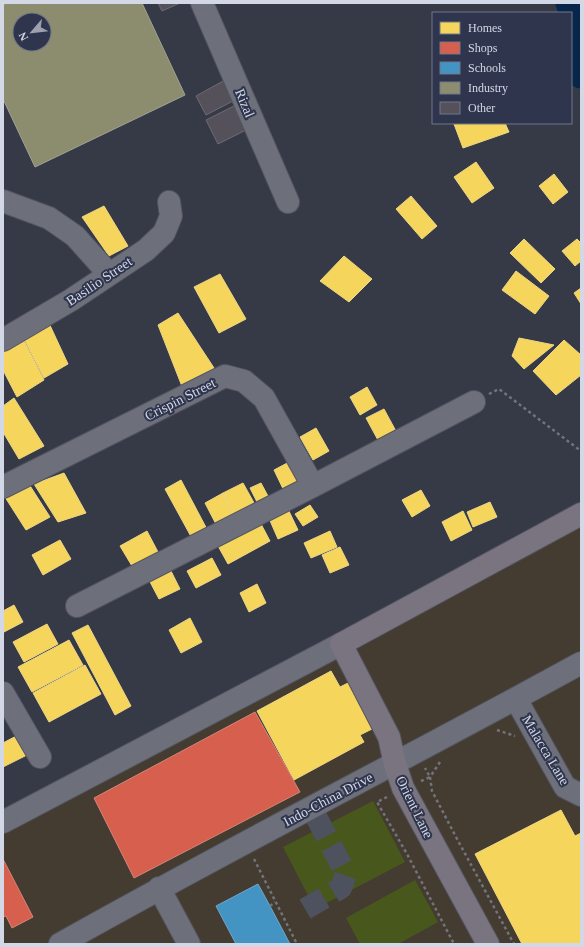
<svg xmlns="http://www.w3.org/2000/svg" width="584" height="947" font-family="Georgia,serif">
  <rect width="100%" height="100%" fill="#363946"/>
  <path fill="#443c30" d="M 581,525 L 581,944 L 3,944 L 3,833 Z"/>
  <path fill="#48581c" d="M 373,801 L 405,862 L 315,909 L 283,847 Z
    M 415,880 L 438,922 L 398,944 L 360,944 L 346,918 Z"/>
  <path fill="#f6d55c" stroke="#ecd686" d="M 457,123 L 505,123 L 509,132 L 463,148 L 454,124 Z
    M 476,162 L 494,188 L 472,203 L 454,177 Z
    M 554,174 L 568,192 L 553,204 L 539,186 Z
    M 411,196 L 437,226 L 422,239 L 396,209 Z
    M 104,206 L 128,246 L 109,256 L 82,217 Z
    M 524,239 L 555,269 L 541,283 L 510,253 Z
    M 577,239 L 581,243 L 581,261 L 575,266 L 562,251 Z
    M 344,256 L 372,279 L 349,302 L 320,281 Z
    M 516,271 L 549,296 L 535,314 L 502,290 Z
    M 220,274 L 246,319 L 219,333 L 194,287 Z
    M 581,288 L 581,304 L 574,293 Z
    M 178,313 L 216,371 L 183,389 L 158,325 Z
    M 48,321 L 68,364 L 44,378 L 22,335 Z
    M 21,335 L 44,380 L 17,397 L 3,370 L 3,345 Z
    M 519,338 L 554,345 L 524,369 L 512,356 Z
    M 564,340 L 581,355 L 581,375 L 556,395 L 533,371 Z
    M 367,387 L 377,405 L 360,415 L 350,397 Z
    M 14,398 L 44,446 L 19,459 L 3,432 L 3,406 Z
    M 384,409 L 397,433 L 379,442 L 366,418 Z
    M 316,428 L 329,451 L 313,460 L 300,437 Z
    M 291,461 L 303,486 L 286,495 L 274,470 Z
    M 64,473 L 86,513 L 58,522 L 34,484 Z
    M 181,480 L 209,533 L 194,542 L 165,489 Z
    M 27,481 L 50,517 L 26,530 L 3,494 Z
    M 243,483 L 258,510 L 237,520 L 223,493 Z
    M 261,483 L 269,498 L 258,504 L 250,488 Z
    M 421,490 L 430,506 L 412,517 L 402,500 Z
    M 223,493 L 237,520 L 219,530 L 205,503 Z
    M 490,502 L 497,517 L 473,527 L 467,512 Z
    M 310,505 L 318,517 L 303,526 L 295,514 Z
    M 287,507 L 298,530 L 278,539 L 268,516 Z
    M 463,511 L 472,530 L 451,541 L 442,522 Z
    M 260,522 L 270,541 L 228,564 L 218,546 Z
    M 147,531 L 158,552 L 132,566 L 120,546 Z
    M 330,531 L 337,547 L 311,558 L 304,543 Z
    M 60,540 L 71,559 L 43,575 L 32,555 Z
    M 340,547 L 349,565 L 330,573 L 322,555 Z
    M 212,558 L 221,575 L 196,588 L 187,571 Z
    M 169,567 L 180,589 L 159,599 L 148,578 Z
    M 257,584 L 266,603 L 249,612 L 240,593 Z
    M 14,605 L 23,622 L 4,632 L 3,611 Z
    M 190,618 L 202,642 L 181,653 L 169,630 Z
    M 47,624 L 58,644 L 24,662 L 13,642 Z
    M 88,625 L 131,706 L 115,715 L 72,633 Z
    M 69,640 L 83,665 L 32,692 L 18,667 Z
    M 85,665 L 101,694 L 49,722 L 33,693 Z
    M 331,671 L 340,687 L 350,682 L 374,728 L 360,735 L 364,742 L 294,780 L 257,711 Z
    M 20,734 L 31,753 L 3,767 L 3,743 Z
    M 561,810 L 575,836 L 581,833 L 581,944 L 522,944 L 475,854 Z"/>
  <path fill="#d6604d" stroke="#d5847b" d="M 255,712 L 300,792 L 134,878 L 94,798 Z
    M 3,859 L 33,917 L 12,928 L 6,916 L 3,917 Z"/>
  <path fill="#4393c3" stroke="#6ea8ce" d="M 258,884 L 270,906 L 290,944 L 236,944 L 216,906 Z"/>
  <path fill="#8c8c6e" stroke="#a1a392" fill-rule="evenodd" d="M 7,3 L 142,3 L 185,95 L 35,167 L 3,99 L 3,5 ZM 20,20 L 44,20 L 44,44 L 20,44 Z"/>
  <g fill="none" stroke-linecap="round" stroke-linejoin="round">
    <path stroke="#08264a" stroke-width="29" d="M 570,3 L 572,7 L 573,38 L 581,74"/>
  </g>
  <path fill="#55515a" stroke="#6f6a74" d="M 158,3 L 180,3 L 162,11 Z
    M 225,80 L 235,100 L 206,115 L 196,96 Z
    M 238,104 L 250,128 L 218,144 L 206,120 Z"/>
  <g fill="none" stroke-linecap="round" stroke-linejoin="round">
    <path stroke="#4e515e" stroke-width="22" stroke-dasharray="22 11" stroke-linecap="butt" d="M 305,909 L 341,888 L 346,874 L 311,807"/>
    <defs>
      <path id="minor" d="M 202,3 L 288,202
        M 3,201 L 49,218 L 75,236 L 109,274
        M 3,340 L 71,300 L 146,250 L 164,233 L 171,216 L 169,202
        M 3,487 L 225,376 L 244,381 L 264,398 L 313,486
        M 77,606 L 313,486 L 474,402
        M 3,693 L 40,757
        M 516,699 L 565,787 L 581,795
        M 3,822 L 341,644
        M 159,888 L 189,944
        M 60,944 C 232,847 408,758 581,663"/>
      <path id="major" d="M 488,944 L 403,788 L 395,764 L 389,737 L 341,644 L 581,514"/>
    </defs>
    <use href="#minor" stroke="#535561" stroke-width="24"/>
    <use href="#major" stroke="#535561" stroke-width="24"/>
    <path stroke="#71747c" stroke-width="2.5" stroke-dasharray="3 3" stroke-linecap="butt" d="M 489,394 L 499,389 L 581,451
      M 497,730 L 515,736
      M 440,762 L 430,777 L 432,791 L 456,837 L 514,944
      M 421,781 L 430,777 L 425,768
      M 387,797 L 377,802 L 407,854 L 454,944
      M 254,859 L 297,944
      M 270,906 L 275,902"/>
    <use href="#minor" stroke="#6d707b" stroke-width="22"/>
    <use href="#major" stroke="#7a7480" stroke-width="22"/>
  </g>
  <g text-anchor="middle" stroke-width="4" stroke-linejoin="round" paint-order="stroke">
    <g font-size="14" fill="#d3d8e7" stroke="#2f354d">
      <text transform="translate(245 103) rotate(67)" y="5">Rizal</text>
      <text transform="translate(99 281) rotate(-34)" y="5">Basilio Street</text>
      <text transform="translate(180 399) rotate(-27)" y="5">Crispin Street</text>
      <text transform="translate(546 750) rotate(59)" y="5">Malacca Lane</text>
      <text transform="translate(328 799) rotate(-28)" y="5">Indo-China Drive</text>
      <text transform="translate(415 807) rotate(64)" y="5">Orient Lane</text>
    </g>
  </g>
  <rect width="584" height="947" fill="none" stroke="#d3d8e7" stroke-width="8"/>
  <rect x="432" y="12" width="140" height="112" fill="#2f354d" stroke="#71768b"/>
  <rect x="440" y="22" width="20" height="12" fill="#f6d55c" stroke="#71768b"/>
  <text x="468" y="32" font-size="12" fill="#d3d8e7">Homes</text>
  <rect x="440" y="42" width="20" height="12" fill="#d6604d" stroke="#71768b"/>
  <text x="468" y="52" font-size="12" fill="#d3d8e7">Shops</text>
  <rect x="440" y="62" width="20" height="12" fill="#4393c3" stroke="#71768b"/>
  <text x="468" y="72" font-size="12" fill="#d3d8e7">Schools</text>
  <rect x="440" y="82" width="20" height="12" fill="#8c8c6e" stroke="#71768b"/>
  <text x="468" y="92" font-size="12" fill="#d3d8e7">Industry</text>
  <rect x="440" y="102" width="20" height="12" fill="#55515a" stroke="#71768b"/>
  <text x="468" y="112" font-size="12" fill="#d3d8e7">Other</text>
  <g transform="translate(32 32) rotate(242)"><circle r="19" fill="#2f354d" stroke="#71768b"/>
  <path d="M0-3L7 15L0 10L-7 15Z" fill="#9ca0af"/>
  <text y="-6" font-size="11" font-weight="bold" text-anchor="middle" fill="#d3d8e7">N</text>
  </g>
</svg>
